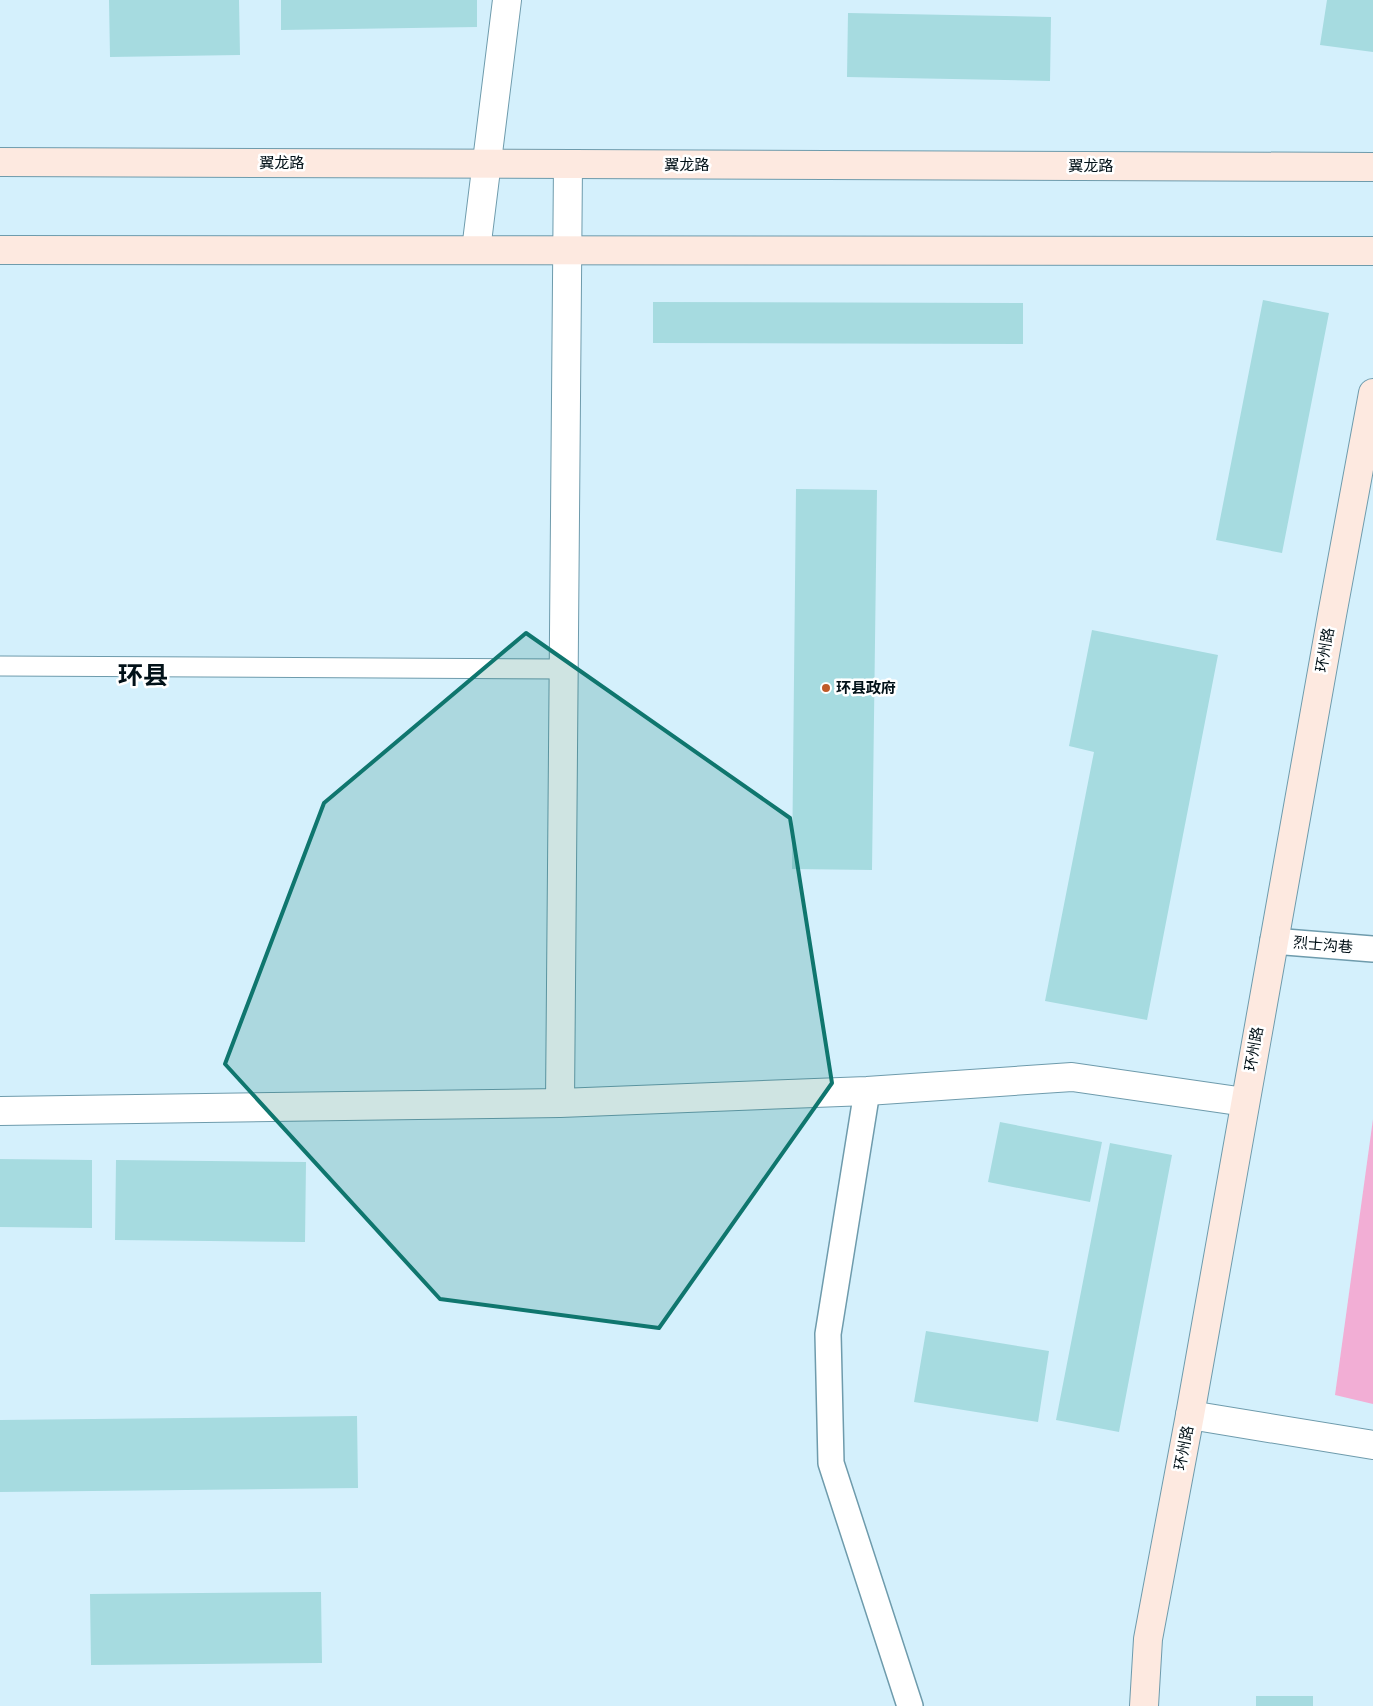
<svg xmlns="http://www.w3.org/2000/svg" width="1373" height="1706" font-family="'PT Sans','Noto Sans SC',sans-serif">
  <rect width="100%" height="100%" fill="#d4f0fc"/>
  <path fill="#f2aed5" d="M 1373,1119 L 1373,1404 L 1335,1395 Z"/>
  <path fill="#a6dbe0" d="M 109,0 L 239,0 L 240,55 L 110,57 Z
    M 281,0 L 477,0 L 477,27 L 281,30 Z
    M 1327,0 L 1373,0 L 1373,52 L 1320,45 Z
    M 848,13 L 1051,17 L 1050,81 L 847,77 Z
    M 1263,300 L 1329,313 L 1282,553 L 1216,540 Z
    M 653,302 L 1023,303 L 1023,344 L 653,343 Z
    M 796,489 L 877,490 L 872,870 L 792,869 Z
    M 1092,630 L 1218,655 L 1147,1020 L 1045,1001 L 1094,752 L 1069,746 Z
    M 1000,1122 L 1102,1142 L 1090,1202 L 988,1182 Z
    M 1110,1143 L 1172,1155 L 1119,1432 L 1056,1420 Z
    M 0,1159 L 92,1160 L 92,1228 L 0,1227 Z
    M 116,1160 L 306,1162 L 305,1242 L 115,1240 Z
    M 926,1331 L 1049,1351 L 1038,1422 L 914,1402 Z
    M 357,1416 L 358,1488 L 0,1492 L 0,1420 Z
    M 321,1592 L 322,1663 L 91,1665 L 90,1594 Z
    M 1256,1696 L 1313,1696 L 1313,1706 L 1256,1706 Z"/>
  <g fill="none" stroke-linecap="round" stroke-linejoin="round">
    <defs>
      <path id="pedestrian" d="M 0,666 L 563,669"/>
      <path id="minor" d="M 1273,941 L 1373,949
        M 867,1091 L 828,1334 L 831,1463 L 910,1706"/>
      <path id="tertiary" d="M 476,250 L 507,0
        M 560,1103 L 568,164
        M 0,1111 L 560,1103 L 867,1091 L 1072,1077 L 1245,1102
        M 1190,1415 L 1373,1445"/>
      <path id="secondary" d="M 0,162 L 1373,167
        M 0,250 L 1373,251
        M 1144,1706 L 1148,1639 L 1190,1415 L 1332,615 L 1373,393"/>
    </defs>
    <use href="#pedestrian" stroke="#6e9bac" stroke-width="21"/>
    <use href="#minor" stroke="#6e9bac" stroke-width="28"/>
    <use href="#tertiary" stroke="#6e9bac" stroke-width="30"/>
    <use href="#secondary" stroke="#6e9bac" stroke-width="30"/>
    <use href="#pedestrian" stroke="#fff" stroke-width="19"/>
    <use href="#minor" stroke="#fff" stroke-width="25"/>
    <use href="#tertiary" stroke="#fff" stroke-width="28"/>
    <use href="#secondary" stroke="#fde9e0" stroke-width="28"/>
  </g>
  <path fill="#0f766e" fill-opacity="0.2" stroke="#0f766e" stroke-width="4" stroke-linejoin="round" d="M 526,633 L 790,818 L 832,1083 L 659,1328 L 440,1299 L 225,1064 L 324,803 Z"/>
  <circle fill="#bf5a28" stroke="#fff" stroke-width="2" cx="826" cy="688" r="5"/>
  <g text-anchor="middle" stroke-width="5" stroke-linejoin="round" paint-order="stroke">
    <g font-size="15" fill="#021118" stroke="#fff">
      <text x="282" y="168">翼龙路</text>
      <text x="687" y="170">翼龙路</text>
      <text x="1091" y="171">翼龙路</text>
      <text transform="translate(1325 650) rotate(-80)" y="5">环州路</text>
      <text transform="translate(1323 945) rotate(5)" y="5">烈士沟巷</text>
      <text transform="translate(1254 1049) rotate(-80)" y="5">环州路</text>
      <text transform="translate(1184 1448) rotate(-79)" y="5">环州路</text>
    </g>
    <g font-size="15" font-weight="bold" fill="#021118" stroke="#fff" text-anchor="start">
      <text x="836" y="693">环县政府</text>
    </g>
    <g font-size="25" font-weight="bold" fill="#021118" stroke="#fff">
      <text x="143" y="684">环县</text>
    </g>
  </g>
</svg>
